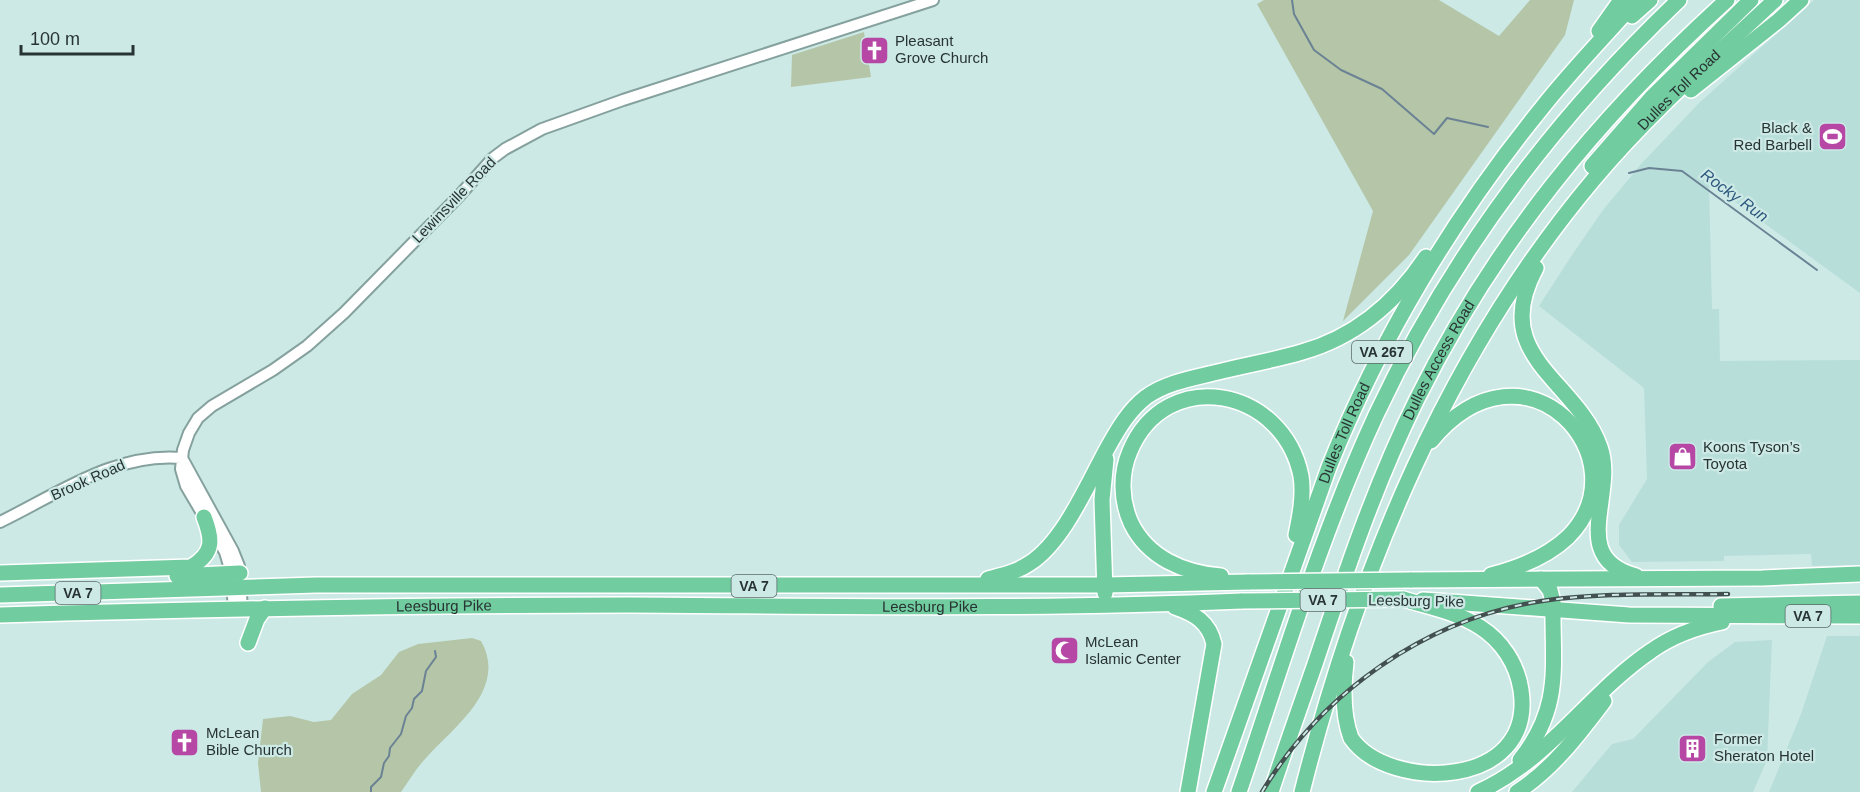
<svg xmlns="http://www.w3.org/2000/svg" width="1860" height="792" font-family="Helvetica,sans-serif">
  <rect width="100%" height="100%" fill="#cce9e6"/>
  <path fill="#b8deda" d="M 1814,0 L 1860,0 L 1860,293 L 1709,183 L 1712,309 L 1719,309 L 1720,361 L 1860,360 L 1860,565 L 1812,566 L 1811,554 L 1724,556 L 1724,561 L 1632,562 L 1619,545 L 1619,525 L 1647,479 L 1644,388 L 1539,306 L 1570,258 L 1603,210 L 1642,163 L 1699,103 Z
    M 1827,636 L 1860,636 L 1860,792 L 1769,792 L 1801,714 Z
    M 1772,640 L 1767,760 L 1753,792 L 1572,792 L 1612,744 L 1633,739 L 1708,662 L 1735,642 Z"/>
  <path fill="#b4c6a7" d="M 1264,0 L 1439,0 L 1499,36 L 1530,0 L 1574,0 L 1565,35 L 1409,255 L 1343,321 L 1373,211 L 1257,4 Z
    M 864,32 L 871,77 L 791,87 L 792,55 Z
    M 472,638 L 481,641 C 508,689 455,726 426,758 C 416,768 409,781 401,792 L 261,792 L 258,763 L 263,719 L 290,716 L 314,722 L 331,720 L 352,694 L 381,675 L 399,652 L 418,644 Z"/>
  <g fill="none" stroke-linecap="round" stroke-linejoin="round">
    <path stroke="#6b8294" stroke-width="2" d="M 1292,0 L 1294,14 L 1314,50 L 1341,70 L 1382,89 L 1434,134 L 1447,118 L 1488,127
      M 1629,173 L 1649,168 L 1682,171 L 1817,270
      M 371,792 L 371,787 L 381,777 L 384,763 L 389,756 L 390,748 L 401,734 L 406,716 L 412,708 L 414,699 L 422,691 L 426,671 L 436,657 L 435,651"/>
    <defs>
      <path id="secondary" d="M 182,458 L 233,551 L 239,566 L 242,609
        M 0,522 C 58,494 115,452 182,458
        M 234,609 L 231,572 L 225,552 L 186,486 L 181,469 L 183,450 L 189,433 L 198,418 L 212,406 L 273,370 L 307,346 L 344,313 L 459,196 L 493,158 L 505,149 L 542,129 L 623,100 L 933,0"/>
      <g id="highway">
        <path d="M 1632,16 L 1650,0"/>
        <path d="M 1599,31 L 1621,0"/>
        <path d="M 1691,90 L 1779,20 L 1801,0"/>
        <path d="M 1592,166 L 1653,96 L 1751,0"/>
        <path d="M 1536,268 C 1488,357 1576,379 1600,447 C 1617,494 1567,558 1636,576"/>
        <path d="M 1431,441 C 1526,326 1645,460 1568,537 C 1547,557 1518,568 1491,575"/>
        <path d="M 0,573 L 191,567 C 214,553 213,540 204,517"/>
        <path d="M 177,576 L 240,573"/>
        <path d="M 1221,576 C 1184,573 1148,558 1131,523 C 1121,501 1120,474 1130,451 C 1166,365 1283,387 1301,476 C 1304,495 1300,516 1296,535"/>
        <path d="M 988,579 C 1003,575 1017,572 1030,563 C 1064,541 1088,483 1108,447 C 1118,429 1129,410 1146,397 C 1167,382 1194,378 1218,372 C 1246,365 1275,360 1302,352 C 1355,337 1396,302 1426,257"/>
        <path d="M 1410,580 L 1762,578 L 1860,574"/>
        <path d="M 1105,593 L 1102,500 L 1106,459"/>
        <path d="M 0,595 L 316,585 L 1105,585 L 1249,582"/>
        <path d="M 1423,600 L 1629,615 L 1860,616"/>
        <path d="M 1721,606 L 1860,603"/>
        <path d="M 1175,607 C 1195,614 1209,622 1214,644 L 1188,792"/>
        <path id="s1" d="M 0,615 C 210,609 420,605 630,605 C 834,606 1038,610 1242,601"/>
        <path d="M 248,643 L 257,619 L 265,608"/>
        <path d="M 1346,662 C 1343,687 1342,714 1351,738 C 1388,792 1536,790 1521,690 C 1517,664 1502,641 1480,627 C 1457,612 1429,607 1403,599"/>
        <path d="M 1520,760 C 1563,706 1552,666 1553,602 L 1550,590 L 1541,579"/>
        <path id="s2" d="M 1214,792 L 1329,467 C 1380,339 1454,216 1541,109 C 1571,71 1605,36 1637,0"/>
        <path d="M 1239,792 C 1282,666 1320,536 1376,415 C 1449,259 1554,119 1679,0"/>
        <path id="s3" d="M 1271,792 C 1285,749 1300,707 1315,664 C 1345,574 1375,484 1417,399 C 1495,242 1598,117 1727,0"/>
        <path id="s4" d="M 1302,792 C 1358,571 1446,355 1594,179 C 1648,114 1713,58 1775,0"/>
        <path d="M 1478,792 C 1548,761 1589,693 1651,651 C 1672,636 1697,627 1722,622"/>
        <path d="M 1517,792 C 1553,769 1579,734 1604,701"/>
      </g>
    </defs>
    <use href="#secondary" stroke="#85a19e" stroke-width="14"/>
    <use href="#highway" stroke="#fff" stroke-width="18"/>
    <use href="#secondary" stroke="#fff" stroke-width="10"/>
    <use href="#highway" stroke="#71cc9f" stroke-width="15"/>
    <defs>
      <path id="rail" d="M 1262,792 C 1322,692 1426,619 1542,601 C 1603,592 1667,595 1728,594"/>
    </defs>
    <use href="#rail" stroke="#42504f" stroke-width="4.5"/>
    <use href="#rail" stroke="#cce9e6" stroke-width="2" stroke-dasharray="7" stroke-linecap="butt"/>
    <defs>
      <path id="highway-bridge" d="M 1249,582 L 1410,580
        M 1242,601 L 1403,599"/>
    </defs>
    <use href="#highway-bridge" stroke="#fff" stroke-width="18" stroke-linecap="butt"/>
    <use href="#highway-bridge" stroke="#71cc9f" stroke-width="15"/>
  </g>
  <defs>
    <symbol id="church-square" viewBox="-11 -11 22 22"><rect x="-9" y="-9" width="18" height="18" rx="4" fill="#b647a5" stroke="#cce9e6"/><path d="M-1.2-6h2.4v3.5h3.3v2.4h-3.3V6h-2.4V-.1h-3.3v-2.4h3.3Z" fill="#fff"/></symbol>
    <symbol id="stadium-square" viewBox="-11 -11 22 22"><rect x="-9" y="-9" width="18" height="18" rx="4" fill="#b647a5" stroke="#cce9e6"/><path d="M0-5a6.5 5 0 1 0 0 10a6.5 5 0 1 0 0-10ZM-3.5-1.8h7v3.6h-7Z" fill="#fff"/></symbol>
    <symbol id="shop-square" viewBox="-11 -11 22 22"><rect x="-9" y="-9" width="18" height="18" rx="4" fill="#b647a5" stroke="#cce9e6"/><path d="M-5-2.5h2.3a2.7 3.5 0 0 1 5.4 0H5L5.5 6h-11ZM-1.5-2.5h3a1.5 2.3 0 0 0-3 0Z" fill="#fff"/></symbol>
    <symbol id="mosque-square" viewBox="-11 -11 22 22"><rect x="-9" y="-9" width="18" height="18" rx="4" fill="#b647a5" stroke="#cce9e6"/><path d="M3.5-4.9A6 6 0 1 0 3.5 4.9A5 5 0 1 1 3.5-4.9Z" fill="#fff"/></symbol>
    <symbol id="building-square" viewBox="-11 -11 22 22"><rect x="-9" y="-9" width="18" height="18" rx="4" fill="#b647a5" stroke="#cce9e6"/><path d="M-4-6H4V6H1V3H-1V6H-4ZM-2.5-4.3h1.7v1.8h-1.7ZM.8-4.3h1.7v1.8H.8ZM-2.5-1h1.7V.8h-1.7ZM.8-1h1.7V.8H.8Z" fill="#fff"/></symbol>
  </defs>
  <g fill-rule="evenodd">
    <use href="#church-square" x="858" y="34" width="33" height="33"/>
    <use href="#stadium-square" x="1816" y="120" width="33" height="33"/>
    <use href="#shop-square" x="1666" y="440" width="33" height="33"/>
    <use href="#mosque-square" x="1048" y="634" width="33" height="33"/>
    <use href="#church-square" x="168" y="726" width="33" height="33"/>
    <use href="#building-square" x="1676" y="732" width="33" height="33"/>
  </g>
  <g text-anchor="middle" stroke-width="4.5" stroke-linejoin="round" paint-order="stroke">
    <g fill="#cce9e6" stroke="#596a69" stroke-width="1.5">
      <rect x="1352" y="341" width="60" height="22" rx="4.5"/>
      <rect x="731.5" y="575" width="45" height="22" rx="4.5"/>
      <rect x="55.5" y="582" width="45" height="22" rx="4.5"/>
      <rect x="1300.5" y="589" width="45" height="22" rx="4.5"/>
      <rect x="1785.5" y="605" width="45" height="22" rx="4.5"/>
    </g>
    <g font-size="14" font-weight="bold" fill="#283433">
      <text x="1382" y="357">VA 267</text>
      <text x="754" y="591">VA 7</text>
      <text x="78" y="598">VA 7</text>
      <text x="1323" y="605">VA 7</text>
      <text x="1808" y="621">VA 7</text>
    </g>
    <g font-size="15" fill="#283433" stroke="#cce9e6" text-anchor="start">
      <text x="895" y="46">Pleasant<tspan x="895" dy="17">Grove Church</tspan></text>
      <text x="1812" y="133" text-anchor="end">Black &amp;<tspan x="1812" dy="17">Red Barbell</tspan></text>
      <text x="1703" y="452">Koons Tyson’s<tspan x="1703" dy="17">Toyota</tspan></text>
      <text x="1085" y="647">McLean<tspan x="1085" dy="17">Islamic Center</tspan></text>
      <text x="206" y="738">McLean<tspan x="206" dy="17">Bible Church</tspan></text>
      <text x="1714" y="744">Former<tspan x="1714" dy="17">Sheraton Hotel</tspan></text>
    </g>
    <g font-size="15" fill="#283433" stroke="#cce9e6">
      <text dy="5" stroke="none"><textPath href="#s4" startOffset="808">Dulles Toll Road</textPath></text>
      <text transform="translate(454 200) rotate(-46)" y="5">Lewinsville Road</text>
      <text dy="5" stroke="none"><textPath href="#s3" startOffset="464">Dulles Access Road</textPath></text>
      <text dy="5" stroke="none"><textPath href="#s2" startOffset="382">Dulles Toll Road</textPath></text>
      <text transform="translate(88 480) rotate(-24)" y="5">Brook Road</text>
      <text transform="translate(1416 601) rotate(1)" y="5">Leesburg Pike</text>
      <text dy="5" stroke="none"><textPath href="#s1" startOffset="930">Leesburg Pike</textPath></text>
      <text dy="5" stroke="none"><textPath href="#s1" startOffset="444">Leesburg Pike</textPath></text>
    </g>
    <g font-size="16" font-style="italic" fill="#2d587d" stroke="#cce9e6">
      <text transform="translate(1735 195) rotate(36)" y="6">Rocky Run</text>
    </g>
  </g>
  <path d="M21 45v9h112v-9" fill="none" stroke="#283433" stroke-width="3"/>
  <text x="30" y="45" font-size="18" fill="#283433" stroke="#cce9e6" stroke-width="4.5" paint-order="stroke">100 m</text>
</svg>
